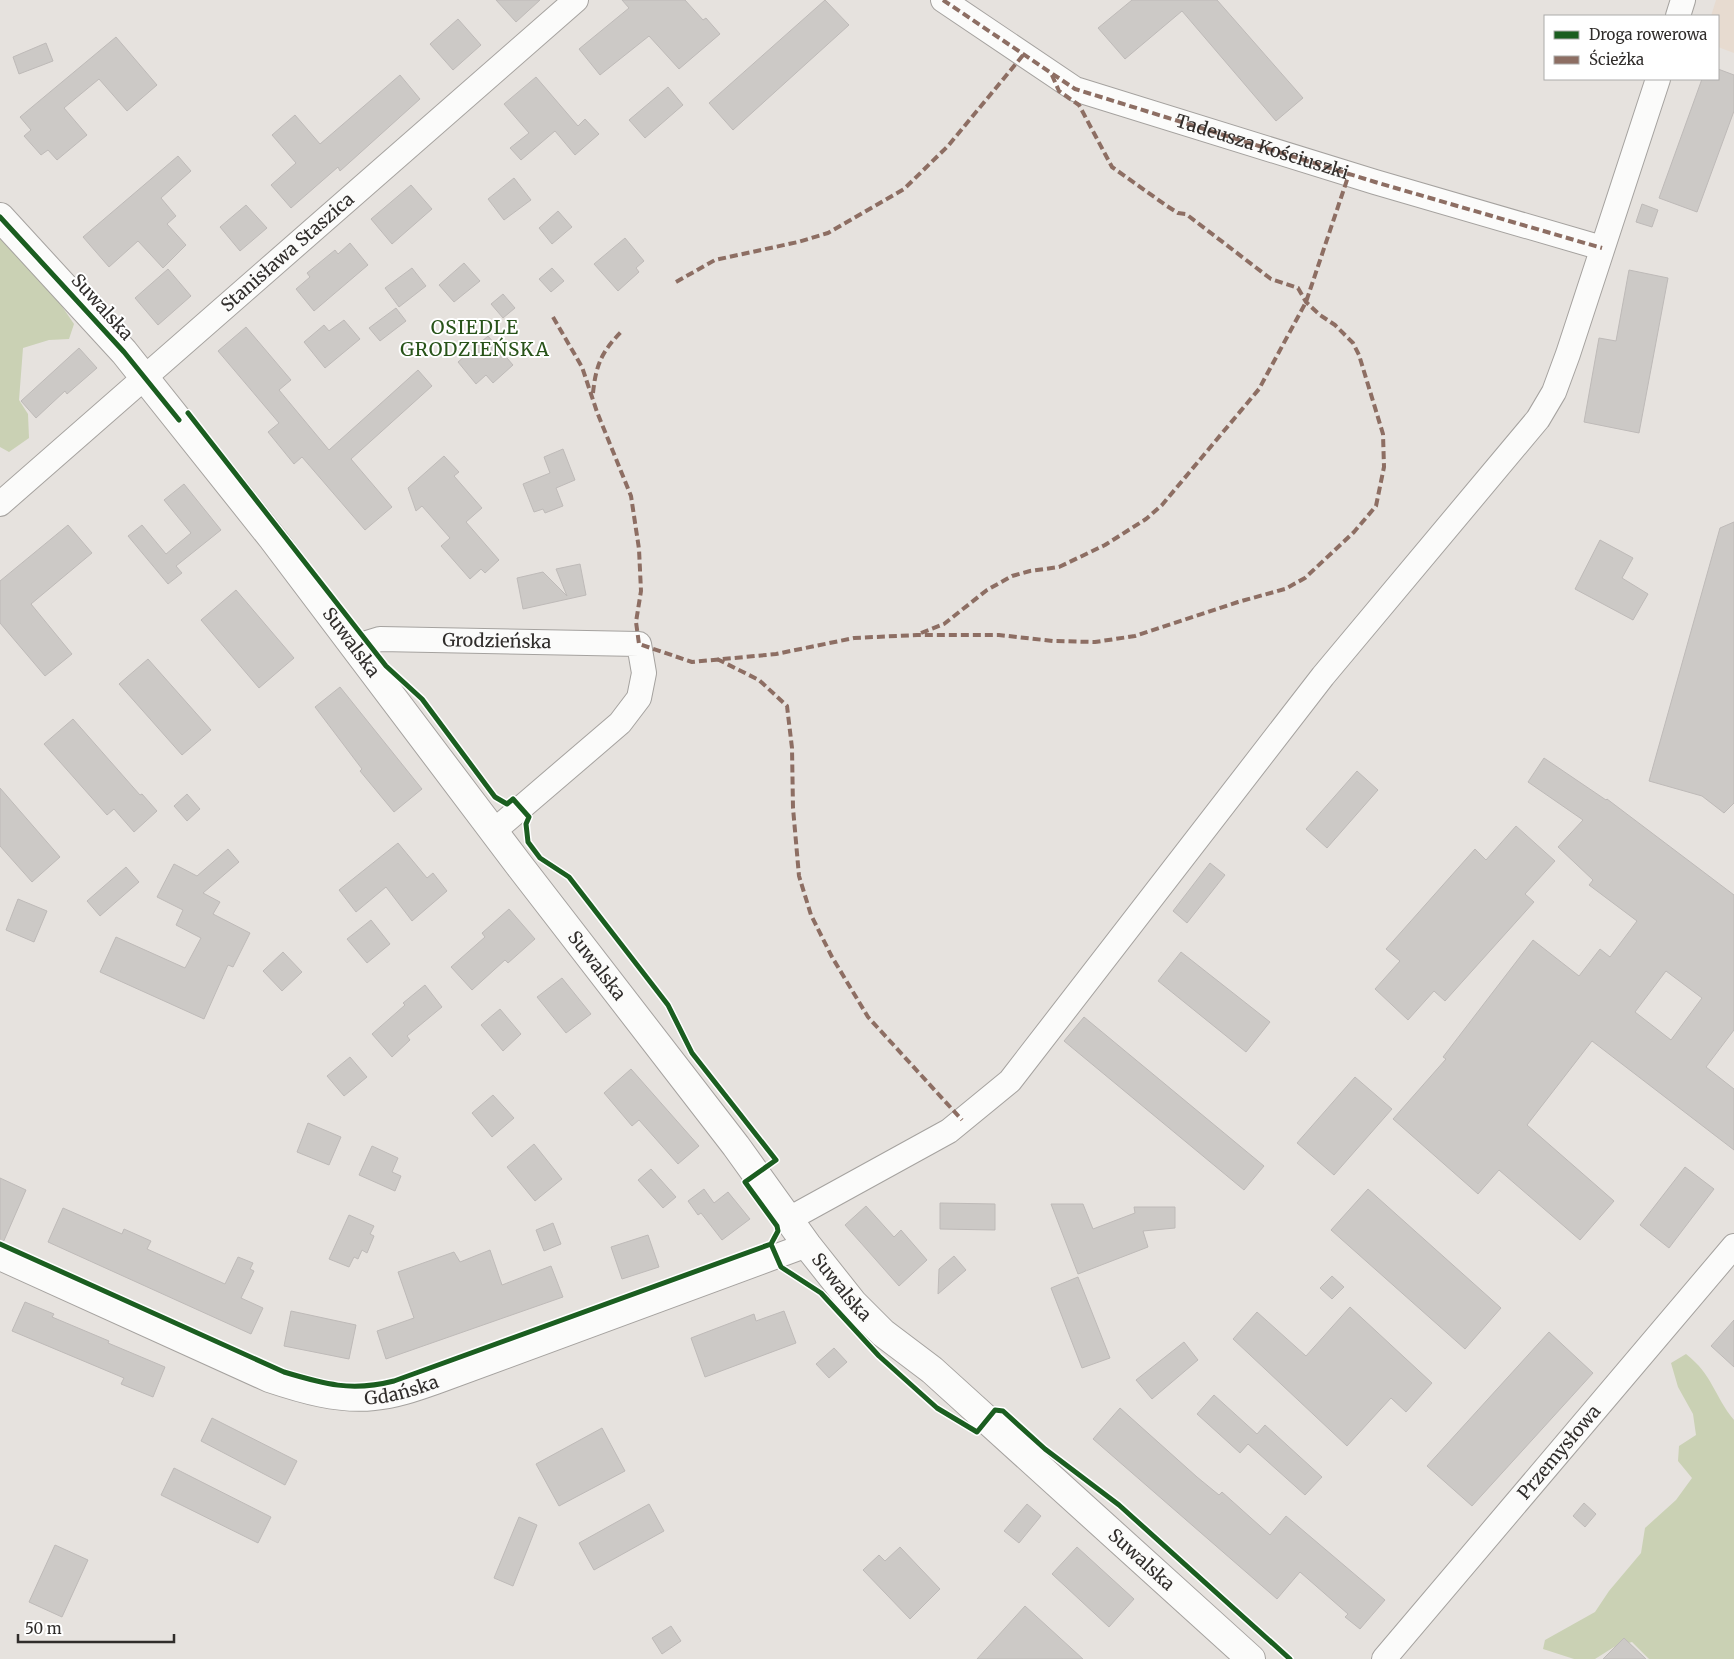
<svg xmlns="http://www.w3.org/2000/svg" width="1734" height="1659" font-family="Merriweather,serif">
  <rect width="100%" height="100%" fill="#e6e2de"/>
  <path fill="#e7dbd0" d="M 1716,0 L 1734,0 L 1734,53 L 1718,47 L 1718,16 L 1711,16 Z"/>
  <path fill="#cad1b4" d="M 0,230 L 51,290 L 74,324 L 69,339 L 49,340 L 23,348 L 19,400 L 28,414 L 29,438 L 9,452 L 0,447 Z
    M 1686,1354 C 1713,1375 1714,1396 1734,1420 L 1734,1659 L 1649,1659 L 1632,1642 L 1614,1647 L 1595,1659 L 1574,1659 L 1543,1649 L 1545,1640 L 1595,1612 L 1609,1591 L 1641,1553 L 1645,1528 L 1676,1500 L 1692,1478 L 1678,1461 L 1679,1446 L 1696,1435 L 1693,1414 L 1678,1387 L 1671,1363 Z"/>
  <path fill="#ccc9c6" stroke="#bebab8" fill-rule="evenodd" d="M 496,0 L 540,0 L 516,22 Z
    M 622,0 L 685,0 L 703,20 L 706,18 L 720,34 L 679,69 L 649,36 L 600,75 L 579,49 L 629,8 Z
    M 825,0 L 849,25 L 733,130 L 709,103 Z
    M 1132,0 L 1217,0 L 1303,98 L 1276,121 L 1182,11 L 1125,59 L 1098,28 Z
    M 458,19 L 481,45 L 453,70 L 430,44 Z
    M 116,37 L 157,85 L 127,111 L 99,79 L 64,108 L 87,135 L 57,160 L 48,150 L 41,155 L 24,136 L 31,130 L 20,117 Z
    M 46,43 L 53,61 L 19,74 L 13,57 Z
    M 1718,69 L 1734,75 L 1734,111 L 1697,212 L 1659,198 L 1702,79 L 1718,79 Z
    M 400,75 L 420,99 L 340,171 L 338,167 L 291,208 L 271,185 L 296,163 L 272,135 L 295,115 L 320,144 Z
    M 536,77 L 578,126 L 585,119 L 599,134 L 575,155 L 555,131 L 521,160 L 510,148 L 529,133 L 504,104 Z
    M 668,87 L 683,105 L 645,138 L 629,120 Z
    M 178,156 L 191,171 L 161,198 L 176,216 L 167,224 L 186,245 L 163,268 L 138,241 L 109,267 L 83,237 Z
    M 514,178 L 531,200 L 504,220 L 488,199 Z
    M 411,185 L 432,209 L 392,244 L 371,219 Z
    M 1642,204 L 1658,210 L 1652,227 L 1636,222 Z
    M 246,205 L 267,228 L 240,251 L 220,227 Z
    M 558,211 L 572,227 L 552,244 L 539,228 Z
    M 625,238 L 644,261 L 636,268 L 639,272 L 618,291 L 594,264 Z
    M 350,243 L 368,265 L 314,311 L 296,289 L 310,277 L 307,273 L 335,250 L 338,254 Z
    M 464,263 L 480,281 L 454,302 L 439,285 Z
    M 412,268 L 426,286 L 399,307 L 385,288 Z
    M 552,268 L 564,281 L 551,292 L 539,279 Z
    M 168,269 L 191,296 L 158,325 L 135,298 Z
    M 1629,270 L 1668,278 L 1639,433 L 1584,422 L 1599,338 L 1616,341 Z
    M 503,294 L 515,308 L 503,318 L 491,304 Z
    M 396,308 L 406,321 L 380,341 L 369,328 Z
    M 344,320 L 360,339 L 325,368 L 304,342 L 324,325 L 329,331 Z
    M 246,327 L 291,380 L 279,390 L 329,450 L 418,370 L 432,386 L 351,459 L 392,507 L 365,530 L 302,457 L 294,464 L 268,432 L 279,423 L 218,351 Z
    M 488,336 L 513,365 L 493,383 L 486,375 L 476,384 L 458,362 Z
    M 79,348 L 97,368 L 67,394 L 65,391 L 36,418 L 21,401 Z
    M 563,449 L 575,480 L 556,488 L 563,506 L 545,513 L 543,509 L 534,512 L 523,484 L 550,473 L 544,457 Z
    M 444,456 L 459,472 L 454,476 L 482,508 L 466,522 L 499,560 L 485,573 L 481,569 L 470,579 L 441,546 L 450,538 L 422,506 L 416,511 L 408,488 Z
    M 184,484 L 221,530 L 176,566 L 182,573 L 168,584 L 128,536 L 142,525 L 166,554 L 191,533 L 164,500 Z
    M 1734,522 L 1734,803 L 1724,813 L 1702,796 L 1649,781 L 1720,528 Z
    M 68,525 L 92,553 L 31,604 L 72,654 L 45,676 L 0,623 L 0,581 Z
    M 1600,540 L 1633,558 L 1622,578 L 1648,594 L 1633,620 L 1575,589 Z
    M 580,564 L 586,595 L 523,609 L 517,578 L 543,572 L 567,596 L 556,569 Z
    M 236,590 L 294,658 L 259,688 L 201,620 Z
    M 148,659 L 211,730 L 182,755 L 119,684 Z
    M 340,687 L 422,789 L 394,812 L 360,771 L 362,769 L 315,707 Z
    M 73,719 L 140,795 L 142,794 L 157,811 L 134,832 L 114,809 L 107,815 L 44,744 Z
    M 1544,758 L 1606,800 L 1607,799 L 1734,895 L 1734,1030 L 1706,1067 L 1734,1089 L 1734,1150 L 1592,1041 L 1527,1125 L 1614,1201 L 1580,1240 L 1499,1170 L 1478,1194 L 1393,1119 L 1446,1059 L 1443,1057 L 1533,940 L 1579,976 L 1600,949 L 1610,957 L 1637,921 L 1589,885 L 1593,880 L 1558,847 L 1583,820 L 1528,782 ZM 1666,971 L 1702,998 L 1671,1040 L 1635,1012 Z
    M 1357,771 L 1378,790 L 1327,848 L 1306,829 Z
    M 0,788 L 60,857 L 32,882 L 0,846 Z
    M 187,794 L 200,809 L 187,821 L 174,806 Z
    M 1516,826 L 1555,861 L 1525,894 L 1534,902 L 1445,1001 L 1434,991 L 1408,1020 L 1375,989 L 1400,961 L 1386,949 L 1475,849 L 1486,860 Z
    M 398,843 L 427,878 L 433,873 L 447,891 L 412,921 L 386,887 L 356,912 L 339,890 Z
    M 228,849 L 239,862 L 203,893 L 220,902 L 213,914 L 250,933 L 233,967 L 228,965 L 204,1019 L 100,972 L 116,937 L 185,968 L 201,938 L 176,925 L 183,910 L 157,897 L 174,864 L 197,876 Z
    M 1210,863 L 1225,875 L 1187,923 L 1173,911 Z
    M 126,867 L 139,882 L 100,916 L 87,901 Z
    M 18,899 L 47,911 L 34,942 L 6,930 Z
    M 509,909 L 535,939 L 508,963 L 505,960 L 472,990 L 451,967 L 485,937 L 482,933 Z
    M 371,920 L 390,944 L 367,963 L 347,939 Z
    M 283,952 L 302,972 L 282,991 L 263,971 Z
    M 1181,952 L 1270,1022 L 1246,1052 L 1158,981 Z
    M 562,978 L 591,1014 L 566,1033 L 537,997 Z
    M 425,985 L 442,1007 L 407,1036 L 410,1040 L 392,1057 L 372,1034 L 405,1005 L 403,1003 Z
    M 500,1009 L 521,1034 L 503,1051 L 481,1025 Z
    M 1084,1017 L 1264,1166 L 1244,1190 L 1064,1041 Z
    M 350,1057 L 367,1077 L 344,1096 L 327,1076 Z
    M 631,1069 L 699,1146 L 678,1164 L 639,1120 L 632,1126 L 604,1093 Z
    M 1355,1077 L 1392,1109 L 1334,1175 L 1297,1143 Z
    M 493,1095 L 514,1118 L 492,1137 L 472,1113 Z
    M 308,1123 L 341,1137 L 329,1165 L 297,1152 Z
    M 534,1144 L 562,1179 L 535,1201 L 507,1167 Z
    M 372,1146 L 398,1158 L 392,1172 L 401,1176 L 395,1191 L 359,1175 Z
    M 1685,1167 L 1714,1189 L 1669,1248 L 1640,1225 Z
    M 651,1169 L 676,1197 L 663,1208 L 638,1180 Z
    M 0,1178 L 26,1190 L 2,1245 L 0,1244 Z
    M 704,1189 L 714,1203 L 728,1192 L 750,1219 L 722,1240 L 701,1213 L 698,1215 L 688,1201 Z
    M 1368,1189 L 1501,1308 L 1465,1349 L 1331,1230 Z
    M 940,1203 L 995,1204 L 995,1230 L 940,1229 Z
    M 1051,1204 L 1083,1204 L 1093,1229 L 1135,1213 L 1134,1207 L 1175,1207 L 1175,1228 L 1143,1231 L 1148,1247 L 1078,1274 Z
    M 866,1206 L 894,1237 L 901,1230 L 927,1260 L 899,1286 L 845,1225 Z
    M 63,1208 L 122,1234 L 124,1229 L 151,1241 L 147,1249 L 225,1284 L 238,1257 L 253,1263 L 250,1269 L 254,1271 L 241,1298 L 263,1308 L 251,1334 L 48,1242 Z
    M 349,1215 L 374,1226 L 370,1234 L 374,1236 L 367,1253 L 362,1250 L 358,1259 L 354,1257 L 349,1267 L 329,1259 Z
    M 553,1223 L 561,1244 L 544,1251 L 536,1230 Z
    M 648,1235 L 659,1267 L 622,1279 L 611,1247 Z
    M 490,1250 L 502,1285 L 551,1266 L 563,1297 L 386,1359 L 377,1331 L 414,1318 L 398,1272 L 454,1252 L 460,1262 Z
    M 954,1256 L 966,1270 L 938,1294 L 939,1269 Z
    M 1332,1276 L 1344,1287 L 1332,1299 L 1320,1288 Z
    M 1078,1277 L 1110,1358 L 1082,1368 L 1051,1288 Z
    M 25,1302 L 54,1314 L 52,1317 L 109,1341 L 108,1343 L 165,1367 L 153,1397 L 121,1384 L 124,1378 L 12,1331 Z
    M 1350,1307 L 1432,1383 L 1406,1412 L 1391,1398 L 1347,1446 L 1233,1339 L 1257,1312 L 1306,1356 Z
    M 291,1311 L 356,1325 L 349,1359 L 284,1346 Z
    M 784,1311 L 796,1343 L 705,1377 L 691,1338 L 754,1314 L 756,1321 Z
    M 1734,1320 L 1734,1367 L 1711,1346 Z
    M 1549,1332 L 1593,1373 L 1472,1506 L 1427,1466 Z
    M 1184,1342 L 1198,1360 L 1152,1399 L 1136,1380 Z
    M 834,1348 L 847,1362 L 829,1378 L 816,1364 Z
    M 1214,1395 L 1257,1434 L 1265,1425 L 1322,1477 L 1305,1495 L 1248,1444 L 1240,1453 L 1197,1414 Z
    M 1120,1408 L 1197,1477 L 1219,1495 L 1222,1492 L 1270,1535 L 1286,1516 L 1385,1600 L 1360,1629 L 1345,1617 L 1348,1614 L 1300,1572 L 1277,1599 L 1093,1439 Z
    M 212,1418 L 297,1461 L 285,1485 L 201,1441 Z
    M 602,1428 L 625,1471 L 559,1506 L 536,1464 Z
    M 174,1468 L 271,1517 L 258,1543 L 161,1495 Z
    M 1584,1503 L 1596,1514 L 1585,1527 L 1573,1516 Z
    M 649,1504 L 664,1531 L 594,1570 L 579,1543 Z
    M 1027,1504 L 1041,1516 L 1019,1543 L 1004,1531 Z
    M 519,1517 L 537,1525 L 513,1586 L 494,1578 Z
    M 55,1545 L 88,1560 L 62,1617 L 29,1602 Z
    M 900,1547 L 940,1589 L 910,1619 L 863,1570 L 879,1555 L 885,1561 Z
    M 1077,1547 L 1134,1599 L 1109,1627 L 1052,1574 Z
    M 1025,1606 L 1083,1659 L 977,1659 Z
    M 671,1626 L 681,1641 L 662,1654 L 652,1638 Z
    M 1624,1638 L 1646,1659 L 1603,1659 Z"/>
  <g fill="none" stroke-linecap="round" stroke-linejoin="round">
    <defs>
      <g id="minor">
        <path d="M 943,0 L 1075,89 L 1375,182 L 1602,248"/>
        <path d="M 1678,16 L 1683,0"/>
        <path id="s1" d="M 0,504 L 576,0"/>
        <path id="s2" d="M 356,651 L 367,643 L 380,639 L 639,644 L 644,673 L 639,698 L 620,723 L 494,831"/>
        <path d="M 789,1219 L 949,1131 L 1010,1081 L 1323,676 L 1538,419 L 1554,392 L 1568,354 L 1658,79"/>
        <path id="s3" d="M 0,1258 L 269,1380 C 302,1391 339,1402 374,1398 C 398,1396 421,1387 444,1379 L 807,1245"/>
        <path id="s4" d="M 1384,1659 L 1734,1246"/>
      </g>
      <g id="tertiary">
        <path id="s5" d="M 0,217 L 124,352 L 273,539 L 519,865 L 736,1146 L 807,1245 L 853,1303 L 883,1333 L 932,1370 L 1251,1659"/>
      </g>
    </defs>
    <use href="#minor" stroke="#a5a29f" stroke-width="26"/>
    <use href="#tertiary" stroke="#a5a29f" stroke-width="30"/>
    <use href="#minor" stroke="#fbfbfa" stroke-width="24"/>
    <use href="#tertiary" stroke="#fbfbfa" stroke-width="28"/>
    <g stroke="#8d6e63" stroke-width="4" stroke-dasharray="8 4" stroke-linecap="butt">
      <path id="s6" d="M 943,0 L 1075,89 L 1375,182 L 1602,248"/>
      <path d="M 676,282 L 715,260 L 798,242 L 828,233 L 904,189 L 948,146 L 1024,54"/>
      <path d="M 553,317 L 582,367 L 597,412 L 631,496 L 639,549 L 641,591 L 636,622 L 639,644 L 692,662 L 776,654 L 854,638 L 917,635 L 999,635 L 1053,641 L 1095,642 L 1135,636 L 1238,602 L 1285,589 L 1305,578 L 1354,532 L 1376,506 L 1384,467 L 1383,434 L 1359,355 L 1353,343 L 1335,325 L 1320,315 L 1306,302 L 1298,288 L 1271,279 L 1186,214 L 1178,213 L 1167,206 L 1112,167 L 1079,105 L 1059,91 L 1051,73"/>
      <path d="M 593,393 C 596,364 602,351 623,330"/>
      <path d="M 921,633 L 944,624 L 987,590 L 1012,576 L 1030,571 L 1059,567 L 1105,545 L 1146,519 L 1162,505 L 1259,389 L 1306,302 L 1349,174"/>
      <path d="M 717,659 L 759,680 L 787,706 L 792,748 L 793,808 L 799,876 L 811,915 L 832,957 L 868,1017 L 962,1120"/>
    </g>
    <defs>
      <path id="cycleway" d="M 0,217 L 124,352 L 179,420
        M 0,1244 L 284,1372 C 324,1384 351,1392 394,1381 L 771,1244 L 778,1231 L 777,1226 L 745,1182 L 776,1160 L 692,1053 L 668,1005 L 641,970 L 569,877 L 540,858 L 528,842 L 526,824 L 529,817 L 513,799 L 507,804 L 495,797 L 422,699 L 386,666 L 188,413
        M 771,1244 L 781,1267 L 821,1293 L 879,1356 L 937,1408 L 977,1432 L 995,1410 L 1003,1411 L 1045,1449 L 1119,1505 L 1290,1659"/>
    </defs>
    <use href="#cycleway" stroke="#fff" stroke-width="8"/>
    <use href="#cycleway" stroke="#1b5e20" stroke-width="5"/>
  </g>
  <g text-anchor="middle" stroke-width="4" stroke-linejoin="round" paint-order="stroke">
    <g font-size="18" fill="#302d2b" stroke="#fff">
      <text dy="6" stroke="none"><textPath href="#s6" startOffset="355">Tadeusza Kościuszki</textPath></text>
      <text dy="6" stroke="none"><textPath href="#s1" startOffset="382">Stanisława Staszica</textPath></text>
      <text transform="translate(102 307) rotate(48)" y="6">Suwalska</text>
      <text dy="6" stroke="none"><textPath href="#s2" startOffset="144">Grodzieńska</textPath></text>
      <text dy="6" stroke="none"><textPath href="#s5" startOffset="552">Suwalska</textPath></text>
      <text dy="6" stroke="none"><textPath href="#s5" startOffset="958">Suwalska</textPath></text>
      <text dy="6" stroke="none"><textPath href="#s5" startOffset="1362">Suwalska</textPath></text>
      <text dy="6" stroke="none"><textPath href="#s3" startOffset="431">Gdańska</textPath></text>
      <text dy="6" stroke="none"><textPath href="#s4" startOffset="271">Przemysłowa</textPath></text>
      <text dy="6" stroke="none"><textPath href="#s5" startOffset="1768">Suwalska</textPath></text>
    </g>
    <g font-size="19" letter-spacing="1" fill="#285319" stroke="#fff">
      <text x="475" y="334">OSIEDLE<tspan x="475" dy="22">GRODZIEŃSKA</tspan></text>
    </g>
  </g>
  <rect x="1544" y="15" width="175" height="65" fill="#ffffff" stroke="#acabaa"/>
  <rect x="1554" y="31" width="25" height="8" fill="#1b5e20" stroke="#acabaa"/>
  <text x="1589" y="40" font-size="15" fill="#302d2b">Droga rowerowa</text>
  <rect x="1554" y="56" width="25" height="8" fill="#8d6e63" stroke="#acabaa"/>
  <text x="1589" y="65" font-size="15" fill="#302d2b">Ścieżka</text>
  <path d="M18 1634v8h156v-8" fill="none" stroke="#302d2b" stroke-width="2.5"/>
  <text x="25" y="1634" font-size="15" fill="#302d2b" stroke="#ffffff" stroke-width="4" paint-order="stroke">50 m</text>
</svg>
